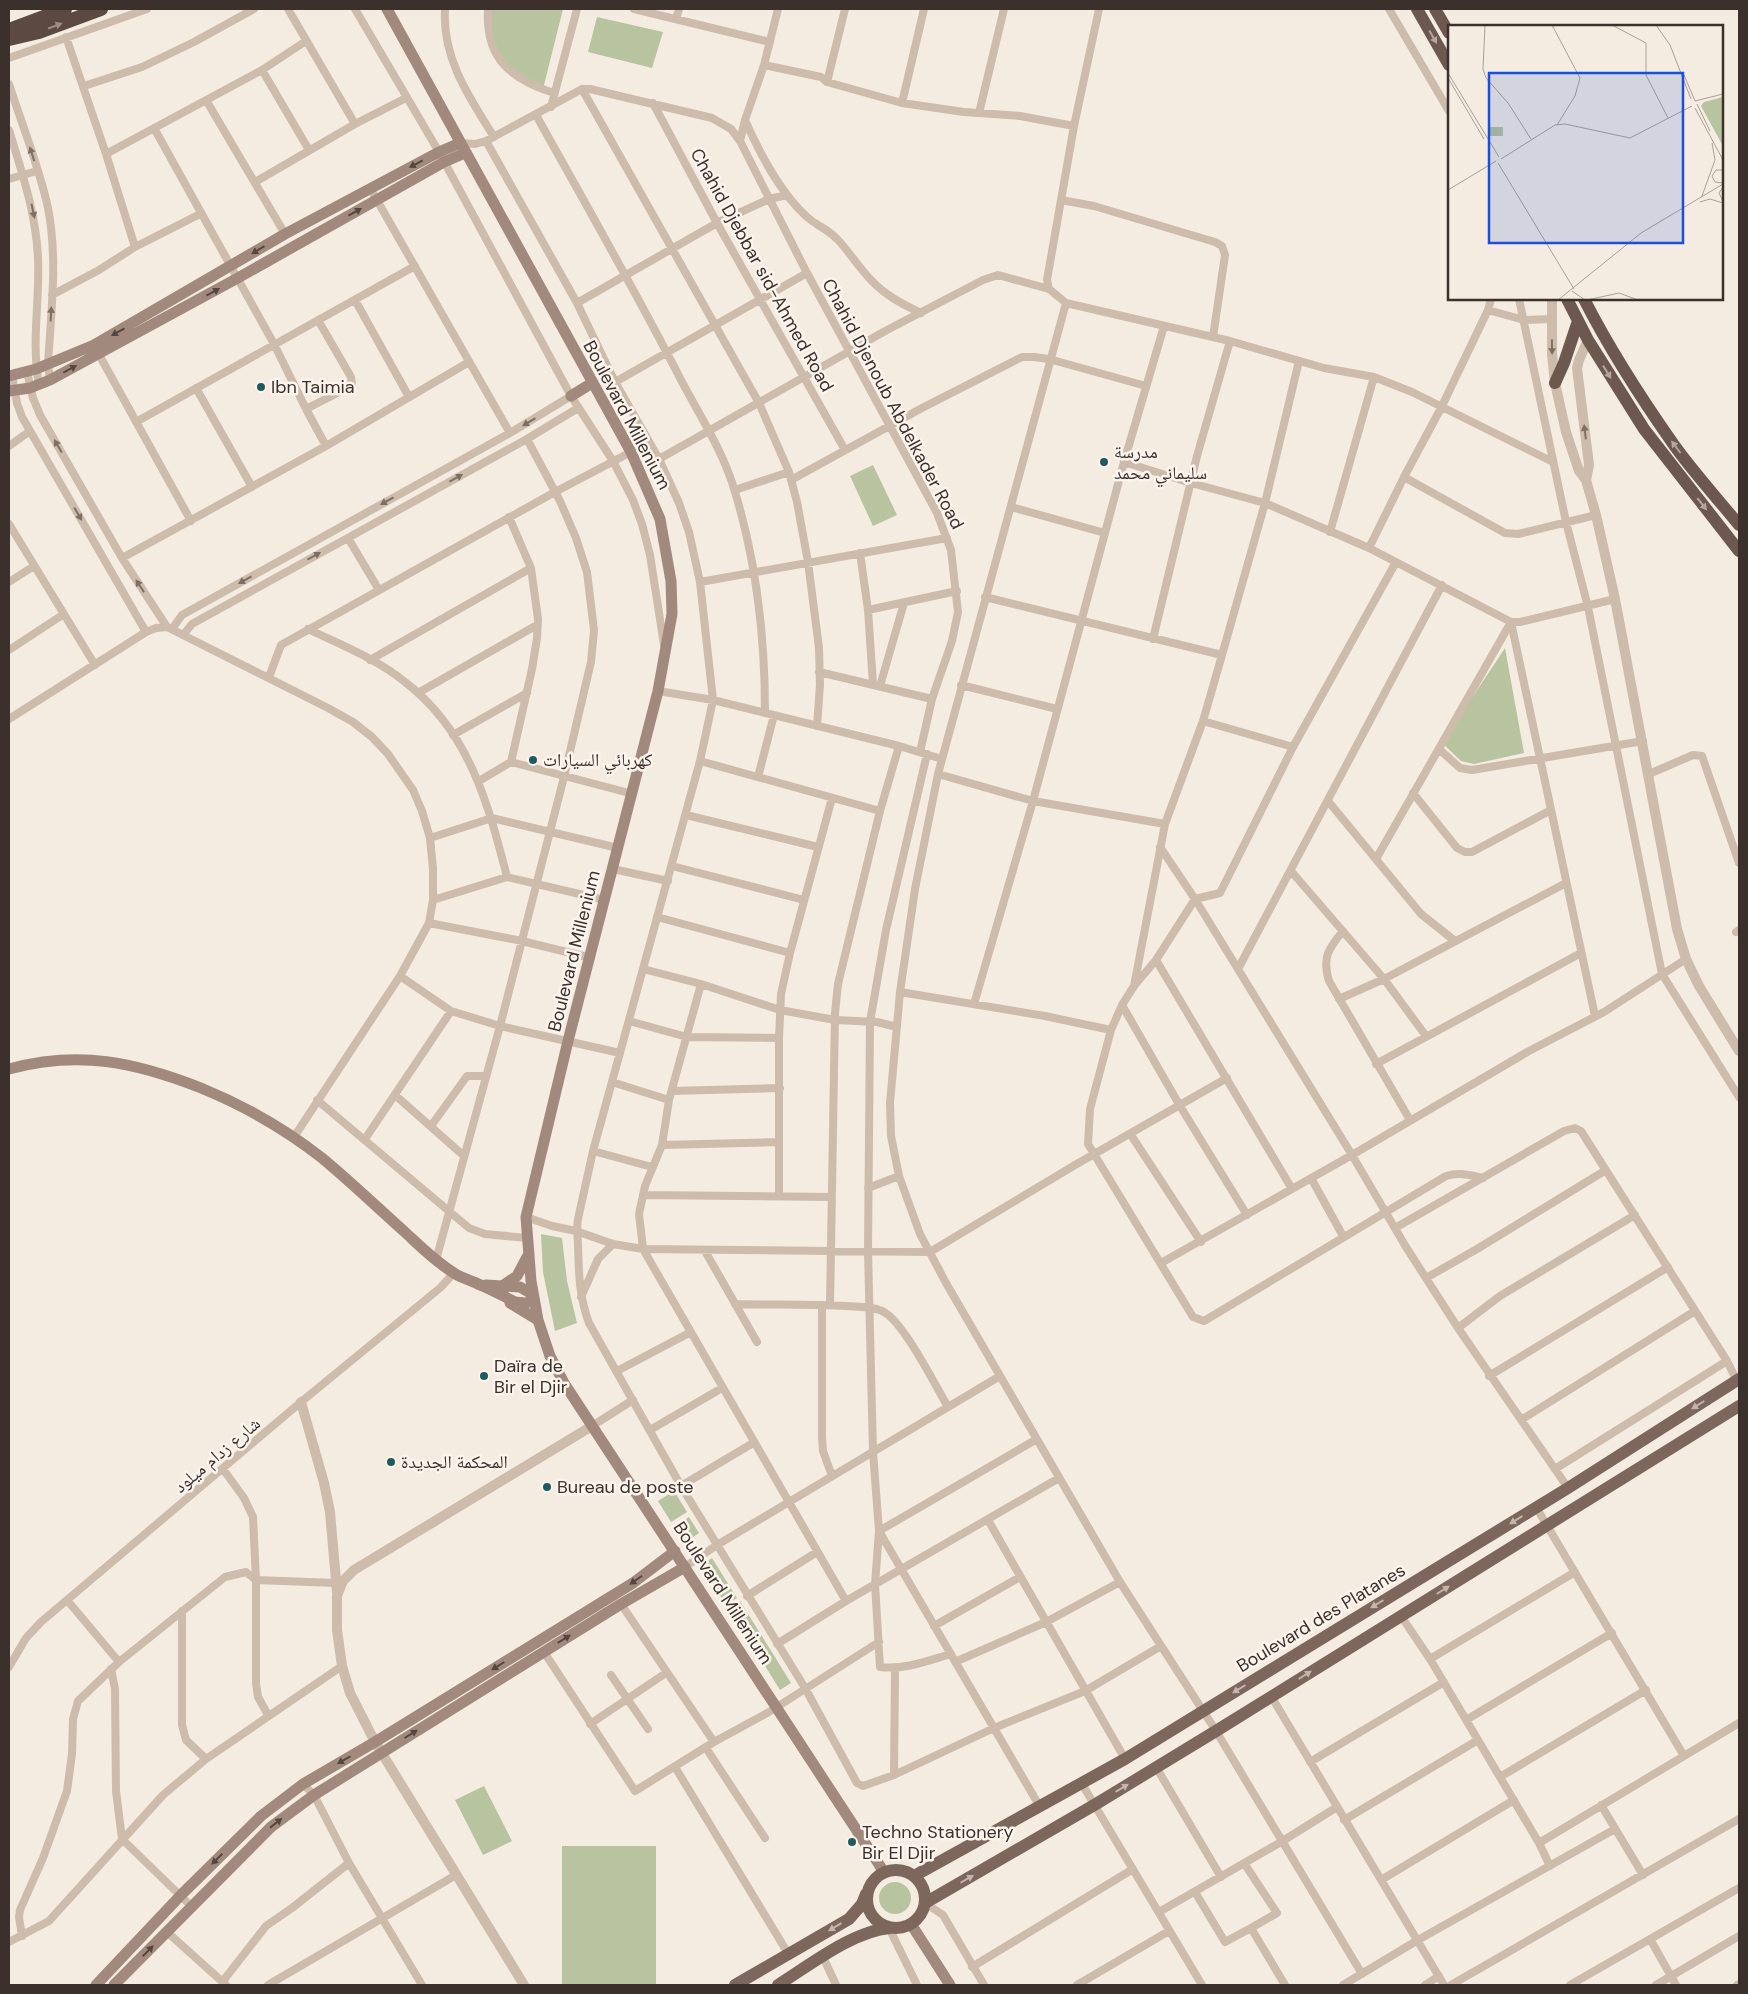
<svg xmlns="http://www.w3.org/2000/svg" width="1748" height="1994" font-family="'DM Sans','Noto Naskh Arabic',sans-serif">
  <rect width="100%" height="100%" fill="#f4ebe1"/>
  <path fill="#b8c4a0" d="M 492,9 L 563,9 L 543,89 C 532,82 515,74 507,65 C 493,49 489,28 492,9 Z
    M 597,17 L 663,32 L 652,68 L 588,52 Z
    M 873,465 L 897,515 L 873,526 L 850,476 Z
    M 1505,648 L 1524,753 L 1474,764 L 1461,761 L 1442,743 Z
    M 541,1234 L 562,1238 L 567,1281 L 577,1323 L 555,1331 L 543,1272 Z
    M 674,1491 L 687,1512 L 671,1522 L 658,1501 Z
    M 689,1517 L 699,1533 L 684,1543 L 674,1527 Z
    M 712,1558 L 737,1598 L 726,1605 L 701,1565 Z
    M 740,1601 L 791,1683 L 780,1690 L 729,1608 Z
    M 484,1786 L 512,1841 L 483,1855 L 455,1800 Z
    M 562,1846 L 656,1846 L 656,1985 L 562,1985 Z
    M879 1898a16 16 0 1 1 32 0a16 16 0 1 1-32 0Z"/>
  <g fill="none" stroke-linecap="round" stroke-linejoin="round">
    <path stroke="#cdbbac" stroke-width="8" d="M 288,9 L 355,124
      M 355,9 L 439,152 L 571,396 L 613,461 L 633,500 L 642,524 L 650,555 L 664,645
      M 445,9 C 442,58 469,97 494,137
      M 488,9 C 485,58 510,79 554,93
      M 634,9 L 770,42
      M 1389,9 L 1449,111
      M 676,19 L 679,9
      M 66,37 L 106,154 L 135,247
      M 9,58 L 147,9
      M 764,65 L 821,77 L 827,82 L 902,103 L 964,112 L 1020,116 L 1074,126
      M 262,70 L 309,150
      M 827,82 L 845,9
      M 9,84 C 22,125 39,166 48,208 C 58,259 51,312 48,364 L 50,380
      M 84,86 L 142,67 L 194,42 L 254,9
      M 582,89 L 759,403 L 789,472 L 797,502 L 808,562 L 819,648 L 820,685 L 817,726
      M 206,100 L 285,234
      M 653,103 L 717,223 L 845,450
      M 902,103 L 924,9
      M 551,107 L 577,9
      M 979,113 L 1004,9
      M 536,115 C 585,203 635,290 681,380 C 700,416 724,453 735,492 C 757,564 765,638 765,713
      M 745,120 C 760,154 779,191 806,216 C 815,225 828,229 837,239 C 849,251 858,267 871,280 C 885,295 902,304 921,313
      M 154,128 L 274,344 L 306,409 L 326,446
      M 9,130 C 22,173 36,213 38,258 C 40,300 31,342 39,385
      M 486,141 L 577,303 L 615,382 L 659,459 L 679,503 L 689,532 L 700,582 L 713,700 L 700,761 L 593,1151 L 578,1219 C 576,1229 578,1237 578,1246 C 579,1275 579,1296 589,1323 L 681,1486 L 805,1688 L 857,1783 L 863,1786 L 894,1775 L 994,1728 L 1085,1691 L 1161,1646
      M 740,141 L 745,120 L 764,65 L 778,9
      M 460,143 L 475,144 L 486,141 L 582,89 L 590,89 L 712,118 L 731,129 L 740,141 L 807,273 L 937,513 L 951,550 L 958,612 L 952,641 L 932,699 L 920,752
      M 106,154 L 262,70 L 306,41
      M 9,179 L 37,171
      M 255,182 L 355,124 L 406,98
      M 370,188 L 510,433
      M 1061,200 L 1094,206 L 1215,242 L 1222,246 L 1225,255 L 1213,337
      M 52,295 L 99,270 L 135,247 L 200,214
      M 1519,299 L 1566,522 L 1588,607 L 1662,974 L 1739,1097
      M 355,300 L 409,397
      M 577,303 L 717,223 L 769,199 L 787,195
      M 1066,303 L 1049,289 L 1047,280 L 1074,126 L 1099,9
      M 1488,310 L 1524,320 L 1552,319
      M 97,351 L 191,521
      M 27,372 L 33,398 L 40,415 L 122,558 L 167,627
      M 12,376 L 17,403 L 22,417 L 146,632
      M 615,382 L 807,273
      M 196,388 L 252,487
      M 306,409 L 349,387 L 352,384 L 351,377 L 318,320
      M 136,422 L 415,266
      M 9,446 L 30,431
      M 659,459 L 887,330 L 983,280 L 998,275 L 1049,289
      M 1124,462 L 1191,483 L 1265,503 L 1369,548 L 1511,622 L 1520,622 L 1615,599
      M 1404,477 L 1505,533 L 1518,534 L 1596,515
      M 791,480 L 922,408 L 1022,357 L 1034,357 L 1049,359 L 1146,386
      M 735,490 L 789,472
      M 1011,507 L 1105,533
      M 509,517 L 531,568 L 538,619 L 537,638 L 532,669 L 511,762 L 633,794
      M 9,524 L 95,665
      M 1330,532 L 1374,377
      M 348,538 L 379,590
      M 1369,548 L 1404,477 L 1441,408 L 1488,310 L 1491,299
      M 860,553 L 868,610 L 873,684
      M 122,558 L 326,446 L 469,362
      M 9,582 L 34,566
      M 700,582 L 947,538
      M 985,597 L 1222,655
      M 868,610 L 957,591
      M 1511,622 L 1595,1016
      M 172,629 L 182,615 L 510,433 L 571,396
      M 308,629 C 341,645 377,659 405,682 C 469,731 488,803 507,877
      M 183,635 L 192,624 L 527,439 L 578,408
      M 1153,639 L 1197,456 L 1230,341
      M 9,650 L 64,614
      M 370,660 L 531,568
      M 819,672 L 932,699
      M 269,677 L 281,645 L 555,492 L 631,452
      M 961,685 L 1057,709
      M 880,686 L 904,603
      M 658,691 L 713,700 L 899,746 L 942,759
      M 418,693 L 537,625
      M 9,719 L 146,632 L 156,628 L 167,627 L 328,708 L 353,722 L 372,737 L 388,754 L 413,790 L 422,811 L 430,838 L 433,869 L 433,900 L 429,923 L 400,976 L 294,1137
      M 1203,721 L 1293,747
      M 453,735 L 527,693
      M 1439,749 L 1460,768 L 1472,770 L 1643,741
      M 927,754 L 886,930 L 870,1022 L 868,1251 L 873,1452 L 879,1531 L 1040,1807
      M 700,761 L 880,811
      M 938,774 L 1033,801 L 1165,824
      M 1649,774 L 1693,755 L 1702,756 L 1739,863
      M 758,777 L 774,715
      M 479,781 L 511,762
      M 1413,793 L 1457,848 L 1465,852 L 1472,852 L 1551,810
      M 1328,801 L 1421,914 L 1455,941
      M 686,815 L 818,847
      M 430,838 L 492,818 L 618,848
      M 1160,847 L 1195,899 L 1352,1155 L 1406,1247 L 1458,1328 L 1568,1488
      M 1376,859 L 1511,622
      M 672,866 L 804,900
      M 613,869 L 668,881
      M 1291,871 L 1384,979 L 1426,1036
      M 433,900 L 507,877 L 605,900
      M 657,917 L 790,953
      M 429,923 L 522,941 L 591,958
      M 1343,931 C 1328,949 1322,958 1329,981 L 1410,1120
      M 1736,932 L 1739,930
      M 1156,960 L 1195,899 L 1220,893 L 1293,747 L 1396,562
      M 643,969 L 701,984 L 780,1010 L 835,1020 L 877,1022 L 897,1027
      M 1238,969 L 1442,585
      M 400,976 L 451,1011 L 500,1026 L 620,1053
      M 701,984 L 669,1100 L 662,1145 L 645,1186 L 639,1214 L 643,1249 L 846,1601
      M 1134,986 L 1165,824 L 1203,721 L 1222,655 L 1265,503 L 1299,361
      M 900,992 L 1045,1016 L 1111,1030
      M 1339,999 L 1384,979 L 1566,883
      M 974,1004 L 1033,801 L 1124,462 L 1164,326
      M 1122,1005 L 1111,1030 L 1090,1109 L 1088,1144 L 1193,1317 L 1204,1321 L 1446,1176 C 1459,1172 1470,1175 1483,1178
      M 629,1021 L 687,1037 L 779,1038
      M 1376,1064 L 1581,953
      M 612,1082 L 669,1100
      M 672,1091 L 780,1088
      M 395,1095 L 464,1156
      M 317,1100 L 469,1228 L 485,1234 L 527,1238
      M 431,1126 L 467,1076 L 486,1076
      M 1131,1135 L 1201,1242
      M 365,1139 L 451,1011
      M 662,1145 L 779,1142
      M 593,1151 L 652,1167
      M 1311,1178 L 1343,1236
      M 868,1188 L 899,1176
      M 643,1195 L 831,1197
      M 779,1196 L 779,1038 L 781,994 L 790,953 L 832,798
      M 1247,1215 L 1180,1106 L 1122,1005 L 1134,986 L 1156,960 L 1292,1189
      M 526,1217 L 552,1226 L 576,1231 L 613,1244 L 643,1249 L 930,1252 L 1075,1165 L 1227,1078
      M 1395,1228 L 1564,1131 L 1575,1128 L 1581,1131 L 1727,1361 L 1737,1381
      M 705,1251 L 757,1342
      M 436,1260 L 500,1026 L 564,777 L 591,662 L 594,630 L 587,572 L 576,538 L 560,501 L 527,439
      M 1161,1263 L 1352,1155 L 1529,1051 L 1604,1012 L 1686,959
      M 1426,1278 L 1477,1249 L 1606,1170
      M 581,1297 L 598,1259 L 613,1244
      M 735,1304 C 772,1305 809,1304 846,1306 C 858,1307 874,1306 884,1312 C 904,1323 935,1385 948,1407
      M 822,1305 L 822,1437 L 823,1451 L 832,1476
      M 830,1305 L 835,1013 L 838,984 L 880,811 L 899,746
      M 1458,1328 L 1500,1296 L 1635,1215
      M 617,1371 L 691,1332
      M 1489,1376 L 1668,1267
      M 1521,1420 L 1695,1311
      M 592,1426 L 633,1400
      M 650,1430 L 722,1388
      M 223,1469 L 244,1498 L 253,1517 L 256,1580 L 256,1684 L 258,1697 L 268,1715
      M 1555,1469 L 1727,1361
      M 681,1486 L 753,1443
      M 1536,1507 L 1684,1756
      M 988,1520 L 1125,1759
      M 685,1567 L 717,1545 L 1000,1376
      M 747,1596 L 817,1552
      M 67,1600 L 119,1662
      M 621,1604 L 714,1742
      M 182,1611 L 182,1725 L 186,1740 L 206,1759
      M 1401,1616 L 1430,1659 L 1539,1843 L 1550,1866
      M 934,1626 L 1020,1577
      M 777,1644 L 846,1601 L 1059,1478
      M 544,1652 L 635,1791 L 714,1742 L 769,1712 L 879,1642
      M 951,1654 C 927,1661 904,1670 880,1667 L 875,1584 L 879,1531 L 1037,1439
      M 1430,1659 L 1575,1572
      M 955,1662 L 1046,1622 L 1120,1582
      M 9,1667 L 26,1638 L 41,1622 L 301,1402 L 440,1288 L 454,1273
      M 111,1669 L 115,1689 L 116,1791 L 122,1839 L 191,1906
      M 611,1675 L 648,1729
      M 1271,1696 L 1444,1985
      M 1466,1720 L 1612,1633
      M 590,1724 L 666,1673
      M 706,1748 L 765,1838
      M 1310,1762 L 1444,1682
      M 675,1767 L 789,1955
      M 1156,1767 L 1221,1877
      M 894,1775 L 895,1669
      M 1500,1777 L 1646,1690
      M 303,1784 L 314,1795 L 349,1863 L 422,1985
      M 1082,1784 L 1202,1985
      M 1601,1805 L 1643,1875
      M 1344,1820 L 1478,1740
      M 1539,1843 L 1739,1723
      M 1244,1863 L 1277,1913 L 1251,1928 L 1285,1985
      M 1381,1880 L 1514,1800
      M 1195,1892 L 1225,1942 L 1251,1928
      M 925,1903 L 943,1915 L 984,1985
      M 1159,1912 L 1281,1842 L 1337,1807
      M 889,1928 L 917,1985
      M 167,1932 L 226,1985
      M 22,1936 L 19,1917 L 20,1910 L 43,1858 L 67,1791 L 72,1754 L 73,1719 L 78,1701 L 119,1662 L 225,1577 L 246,1572 L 256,1580 L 336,1583
      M 1650,1939 L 1676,1985
      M 9,1942 L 49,1921 L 163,1795 L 206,1759 L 342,1666
      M 823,1957 L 836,1985
      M 972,1967 L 1133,1869
      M 1362,1974 L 1216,1731 L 1120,1582 L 946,1283 L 920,1234 L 899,1176 L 891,1136 L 890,1103 L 900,992 L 915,889 L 938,774 L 1066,303 L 1230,341 L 1324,368 L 1374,377 L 1412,392 L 1553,462
      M 223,1981 L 266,1926 L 292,1908 L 349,1863
      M 268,1985 L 456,1875
      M 1077,1985 L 1169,1931
      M 1343,1985 L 1418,1940 L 1615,1829
      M 1425,1985 L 1439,1976
      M 1451,1985 L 1739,1819
      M 1570,1985 L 1739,1888
      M 1656,1985 L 1739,1936
      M 1737,1985 L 1739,1984"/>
    <path stroke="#cdbbac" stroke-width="10" d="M 1552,299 L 1552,354 L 1555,383 L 1566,432 L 1579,471 L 1586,480 L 1596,515 L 1615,599 L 1677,929 L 1686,959 L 1699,986 L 1739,1051
      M 1586,480 L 1589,465 L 1577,368 L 1579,360 L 1588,340
      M 301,1402 L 324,1483 L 330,1512 L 337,1592
      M 524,1985 L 375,1742 L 350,1693 L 342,1666 L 337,1630 L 337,1596 L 343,1581 L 354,1570 L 592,1426"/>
    <path stroke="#a18a7d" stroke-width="11" d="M 387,9 L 631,452 L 660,519 L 671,581 L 672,614 L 658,691 L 568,1041 L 526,1217 L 531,1281 L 538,1320 L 550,1356 L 564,1383 L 884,1872
      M 9,376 L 36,369 L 94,345 L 285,234 L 439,152 L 460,143
      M 9,391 L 30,388 L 50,380 L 236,279 L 444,162 L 465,153
      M 571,396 L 592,383
      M 9,1069 C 79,1050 135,1062 201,1088 C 245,1106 285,1129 322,1158 C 351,1182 379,1209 407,1234 C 422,1248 436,1262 454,1273 C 461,1278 470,1280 478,1284 C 491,1289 503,1296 515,1302 L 525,1303 L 534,1301
      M 486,1285 L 520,1287 L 532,1294
      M 502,1286 L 517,1276 L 527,1257
      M 510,1303 L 538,1320
      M 911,1924 L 950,1985
      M 96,1985 L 181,1895 L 261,1816 L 303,1784 L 375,1742 L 633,1583 L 675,1551
      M 114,1985 L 271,1827 L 314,1795 L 621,1604 L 685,1567"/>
    <path stroke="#7d675c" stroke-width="12" d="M867 1899a29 29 0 1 1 58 0a29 29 0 1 1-58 0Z
      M 914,1876 L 1125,1759 L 1568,1488 L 1739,1379
      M 925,1903 L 1096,1804 L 1216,1731 L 1739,1406
      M 735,1985 L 849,1919 L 862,1904 L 866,1894
      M 778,1985 C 810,1965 853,1931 890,1928"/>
    <path stroke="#6c584f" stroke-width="12" d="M 1417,9 L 1449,65
      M 1435,9 L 1449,33
      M 1567,299 L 1588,340 L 1644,429 L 1739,551
      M 1584,299 C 1610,350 1641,398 1674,445 C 1694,473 1718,499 1739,525
      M 1555,383 L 1564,363 L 1578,321"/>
    <path stroke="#5c4a42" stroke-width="14" d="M 9,30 L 65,9
      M 9,39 L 39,32 L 101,9"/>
  </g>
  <defs><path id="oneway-solid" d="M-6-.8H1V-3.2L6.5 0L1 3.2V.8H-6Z" transform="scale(1.25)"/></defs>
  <use fill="#9c8e87" href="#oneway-solid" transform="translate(55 26) rotate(-21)"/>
  <g fill="#b4a69e">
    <use href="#oneway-solid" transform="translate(1433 37) rotate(60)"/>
    <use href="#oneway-solid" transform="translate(1607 372) rotate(58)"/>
    <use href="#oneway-solid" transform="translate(1676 447) rotate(-127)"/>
    <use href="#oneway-solid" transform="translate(1702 504) rotate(52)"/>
  </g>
  <g fill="#7d6f65">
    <use href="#oneway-solid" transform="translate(32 154) rotate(-108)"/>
    <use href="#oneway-solid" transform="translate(33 211) rotate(78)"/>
    <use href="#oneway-solid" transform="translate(51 314) rotate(-87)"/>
    <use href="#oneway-solid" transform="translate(1552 347) rotate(89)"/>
    <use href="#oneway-solid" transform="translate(529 422) rotate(149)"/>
    <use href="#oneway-solid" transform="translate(1585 432) rotate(-97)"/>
    <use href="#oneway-solid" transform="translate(58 446) rotate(-120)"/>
    <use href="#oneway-solid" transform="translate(456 478) rotate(-29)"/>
    <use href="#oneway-solid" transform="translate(387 501) rotate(151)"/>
    <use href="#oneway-solid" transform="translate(78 514) rotate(60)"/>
    <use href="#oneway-solid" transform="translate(314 556) rotate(-29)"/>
    <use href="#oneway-solid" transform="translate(245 580) rotate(151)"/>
    <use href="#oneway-solid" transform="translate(140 586) rotate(-123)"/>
  </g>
  <g fill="#544640">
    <use href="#oneway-solid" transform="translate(416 164) rotate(152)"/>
    <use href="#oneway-solid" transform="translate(355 212) rotate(-29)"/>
    <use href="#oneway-solid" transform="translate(258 250) rotate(149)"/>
    <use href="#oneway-solid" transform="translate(213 292) rotate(-29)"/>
    <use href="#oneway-solid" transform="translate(118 332) rotate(151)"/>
    <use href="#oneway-solid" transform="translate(70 369) rotate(-28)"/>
    <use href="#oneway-solid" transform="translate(636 1580) rotate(145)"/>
    <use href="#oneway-solid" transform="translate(564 1639) rotate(-32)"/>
    <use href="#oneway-solid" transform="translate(498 1666) rotate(148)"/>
    <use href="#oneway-solid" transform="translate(411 1734) rotate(-32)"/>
    <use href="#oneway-solid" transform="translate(344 1760) rotate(150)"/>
    <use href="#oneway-solid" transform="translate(276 1823) rotate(-38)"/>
    <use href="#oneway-solid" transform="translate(217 1859) rotate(135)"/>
    <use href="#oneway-solid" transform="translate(148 1951) rotate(-45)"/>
  </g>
  <g fill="#c2b5ac">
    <use href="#oneway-solid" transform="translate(1698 1405) rotate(148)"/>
    <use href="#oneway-solid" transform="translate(1516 1520) rotate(149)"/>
    <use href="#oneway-solid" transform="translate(1443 1590) rotate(-32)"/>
    <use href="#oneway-solid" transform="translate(1377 1604) rotate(149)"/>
    <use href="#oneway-solid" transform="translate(1305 1675) rotate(-32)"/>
    <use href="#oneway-solid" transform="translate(1239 1689) rotate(149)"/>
    <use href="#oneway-solid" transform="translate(1122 1788) rotate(-31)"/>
    <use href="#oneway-solid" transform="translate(967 1879) rotate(-30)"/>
    <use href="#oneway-solid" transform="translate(835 1927) rotate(149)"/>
  </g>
  <g fill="#1f5a5e" stroke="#fbf5ee" stroke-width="2">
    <circle cx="261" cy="387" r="5"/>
    <circle cx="1104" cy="462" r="5"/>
    <circle cx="533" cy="760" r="5"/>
    <circle cx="484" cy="1376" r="5"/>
    <circle cx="391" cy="1462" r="5"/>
    <circle cx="547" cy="1487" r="5"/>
    <circle cx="852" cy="1842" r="5"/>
  </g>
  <g text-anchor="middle" stroke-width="5" stroke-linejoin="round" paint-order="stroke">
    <g font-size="18" fill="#3b302b" stroke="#fbf5ee">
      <text transform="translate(762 270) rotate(61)" y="6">Chahid Djebbar sid-Ahmed Road</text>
      <text transform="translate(893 404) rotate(62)" y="6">Chahid Djenoub Abdelkader Road</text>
      <text transform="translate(627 415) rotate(62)" y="6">Boulevard Millenium</text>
      <text transform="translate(574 951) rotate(-76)" y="6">Boulevard Millenium</text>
      <text transform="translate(217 1455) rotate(-40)" y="6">شارع زدام ميلود</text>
      <text transform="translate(723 1593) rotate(57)" y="6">Boulevard Millenium</text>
      <text transform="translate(1321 1618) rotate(-31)" y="6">Boulevard des Platanes</text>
    </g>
    <g font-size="18" fill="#3b302b" stroke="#fbf5ee" text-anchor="start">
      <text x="271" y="393">Ibn Taimia</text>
      <text x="1114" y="458">مدرسة<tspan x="1114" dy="21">سليماني محمد</tspan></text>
      <text x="543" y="766">كهربائي السيارات</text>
      <text x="494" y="1372">Daïra de<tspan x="494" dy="21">Bir el Djir</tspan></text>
      <text x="401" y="1468">المحكمة الجديدة</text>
      <text x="557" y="1493">Bureau de poste</text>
      <text x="862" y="1838">Techno Stationery<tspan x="862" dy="21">Bir El Djir</tspan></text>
    </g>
  </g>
  <g transform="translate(1448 25)">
    <rect width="275" height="275" fill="#f4ebe1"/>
    <path d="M 275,72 L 275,121 L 253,81 L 256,77 ZM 40,102 L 55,102 L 55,111 L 40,111 Z" fill="#b8c4a0"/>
    <path fill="none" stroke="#aaa098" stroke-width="1" d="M 37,0 L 35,44 L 38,53 L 60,78 L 83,114M 104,0 L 132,53 L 127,71 L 109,100M 164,0 L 198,18 L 198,50 L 220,93M 208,0 L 222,20 L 243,74M 0,48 L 51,132M 236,50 L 247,76M 0,53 L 36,114M 247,76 L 275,69M 249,79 L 262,106M 247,83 L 275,135M 53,134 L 107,100 L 117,99 L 182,113 L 244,81M 50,138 L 126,264M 275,145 L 268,145 L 264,151 L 267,157 L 275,158M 275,162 L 271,168 L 275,176M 0,165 L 48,136M 254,171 L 267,135 L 264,118M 252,177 L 262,174 L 275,178M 124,266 L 137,275M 110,275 L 193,208 L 275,159M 139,275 L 171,268 L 190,275"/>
    <path fill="#1d4ed8" fill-opacity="0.15" stroke="#1d4ed8" stroke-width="2.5" d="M 41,48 L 235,48 L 235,218 L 41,218 Z"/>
    <rect width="275" height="275" fill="none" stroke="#3b302b" stroke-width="2.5"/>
  </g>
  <rect width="1748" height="1994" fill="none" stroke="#3b302b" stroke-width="20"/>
</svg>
